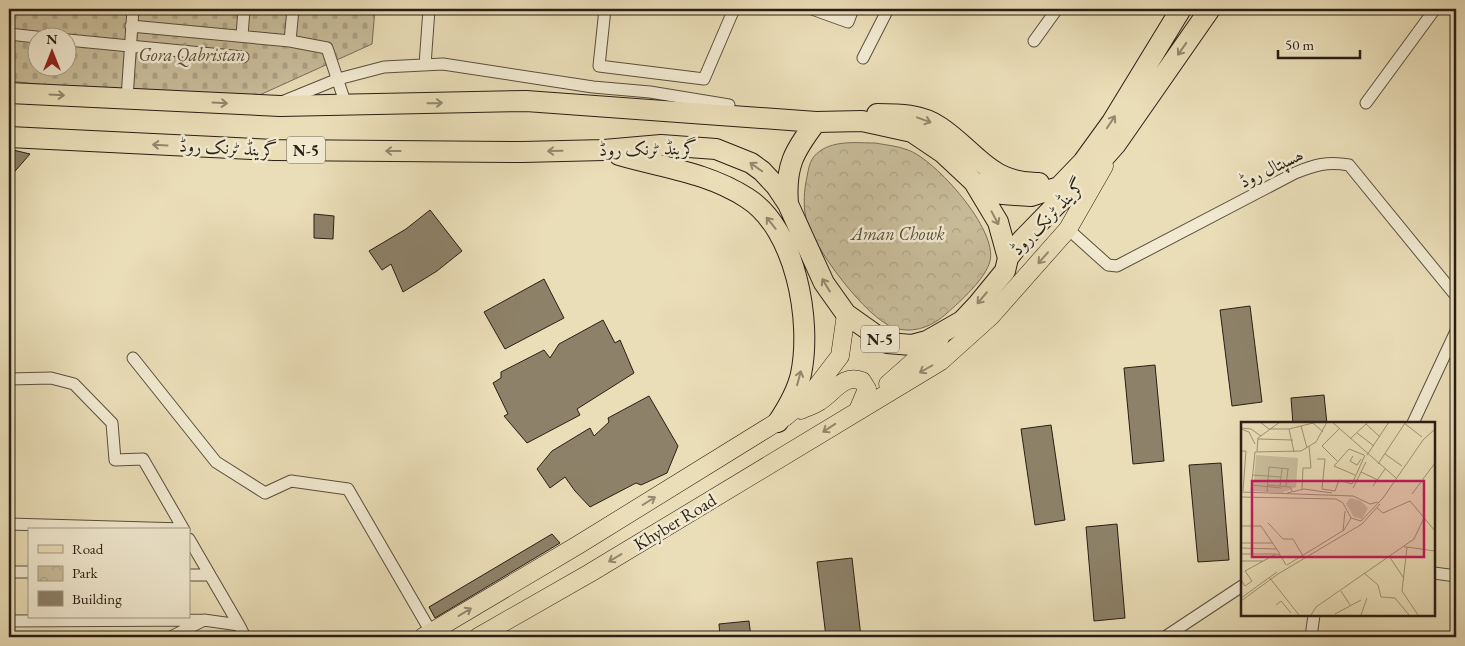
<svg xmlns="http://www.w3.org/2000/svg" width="1465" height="646" font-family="'EB Garamond',Amiri,serif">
  <defs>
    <pattern id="cemetery-stones" width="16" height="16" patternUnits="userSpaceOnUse" patternTransform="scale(1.25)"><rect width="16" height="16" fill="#c9be9c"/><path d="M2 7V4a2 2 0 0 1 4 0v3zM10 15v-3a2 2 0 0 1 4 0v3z" fill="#ada386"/></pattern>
    <pattern id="park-crowns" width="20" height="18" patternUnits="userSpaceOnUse" patternTransform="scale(1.25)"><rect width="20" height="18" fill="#c9be9c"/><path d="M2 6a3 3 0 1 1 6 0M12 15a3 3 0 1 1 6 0" fill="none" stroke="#ada386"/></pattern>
  </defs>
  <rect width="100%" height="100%" fill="#eadeb8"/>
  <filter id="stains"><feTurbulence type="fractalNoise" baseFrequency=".004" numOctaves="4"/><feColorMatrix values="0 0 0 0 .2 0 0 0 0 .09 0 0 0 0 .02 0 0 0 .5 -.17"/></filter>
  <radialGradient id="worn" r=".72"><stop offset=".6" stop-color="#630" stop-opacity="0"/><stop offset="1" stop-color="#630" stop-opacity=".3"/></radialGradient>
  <path fill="url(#cemetery-stones)" stroke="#796e58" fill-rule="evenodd" d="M 12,9 L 375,9 L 372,44 L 253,98 L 188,100 L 9,81 ZM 38,38 L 68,38 L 68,68 L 38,68 Z"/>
  <path fill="url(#park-crowns)" stroke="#796e58" d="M 875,143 C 886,145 898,146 908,150 C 936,160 998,230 990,261 C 986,278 960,302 947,313 C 933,326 914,334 895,328 C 867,320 812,246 806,218 C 803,205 804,190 807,177 C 809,166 810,158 820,151 C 836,140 857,143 875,143 Z"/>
  <path fill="#8d8269" stroke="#291f14" d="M 9,149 L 30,154 L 9,178 Z
    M 430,210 L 462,251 L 437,271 L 403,292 L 391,264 L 382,270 L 369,251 L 406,229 Z
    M 314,214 L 334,216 L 333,239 L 314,238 Z
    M 544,279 L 564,318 L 505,349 L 484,312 Z
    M 1250,306 L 1262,402 L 1232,406 L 1220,310 Z
    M 603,320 L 615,343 L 620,340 L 634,373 L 577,409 L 580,415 L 527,443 L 504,416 L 508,414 L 493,383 L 501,378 L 501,372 L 544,350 L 550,358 L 559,344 Z
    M 1155,365 L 1164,461 L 1133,464 L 1124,368 Z
    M 1324,395 L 1327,424 L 1293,424 L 1291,398 Z
    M 649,396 L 678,446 L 667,473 L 641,485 L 636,483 L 590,507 L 575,491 L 565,477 L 550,488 L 537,469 L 552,451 L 590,428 L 594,436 L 609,422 L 608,418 Z
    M 1051,425 L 1065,520 L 1035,525 L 1021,429 Z
    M 1221,463 L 1229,560 L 1198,562 L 1189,465 Z
    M 1117,524 L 1125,618 L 1094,621 L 1086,527 Z
    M 552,534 L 560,543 L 435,618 L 429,607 Z
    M 852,558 L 861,637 L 826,637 L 817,562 Z
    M 749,621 L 751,637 L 720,637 L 719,624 Z"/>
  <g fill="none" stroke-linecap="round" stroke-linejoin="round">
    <defs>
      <path id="street" d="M 605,9 L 599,66 L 704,79 L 734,9
        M 812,9 L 848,22 L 853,9
        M 131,26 L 290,41 L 327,48 L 346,105
        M 9,34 L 45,38
        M 242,36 L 244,9
        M 68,40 L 243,57
        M 290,41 L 293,9
        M 1034,41 L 1057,9
        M 863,58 L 888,9
        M 425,65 L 429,9
        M 127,98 L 133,9
        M 284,101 L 338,79 L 384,67 L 443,64 L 593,87 L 650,92 L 729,105
        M 1366,103 L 1435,9
        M 1068,229 L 1108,265 L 1117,266 L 1295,173 C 1314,165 1328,161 1349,165 L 1456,296
        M 133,358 L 216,462 L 265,493 L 291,481 L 348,489 L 431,632
        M 9,379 L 51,378 L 74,384 L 112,423 L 115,460 L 143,459 L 184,530
        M 1413,423 L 1456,331
        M 9,524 L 183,529
        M 189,539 L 239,625
        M 9,572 L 29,572
        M 1434,573 L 1456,576
        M 189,575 L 210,575
        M 9,621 L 204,620
        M 171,637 L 204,620 L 239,625 L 245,637
        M 1165,637 L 1242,586
        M 1311,637 L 1314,615"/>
      <path id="primary" d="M 888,384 L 940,338
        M 801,410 C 807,407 814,405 820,401 C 833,393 844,373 862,381 L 867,389 L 859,408
        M 423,637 L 578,545 L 785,417 L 808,398 L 840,356 L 846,314
        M 478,637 L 590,573 L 941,361 L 991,316 L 1068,229 L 1104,166"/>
      <path id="highway" d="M 9,93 L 280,106 L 526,101 L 816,122 L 862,121 L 912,132 L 943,153 L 974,182 L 1002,194 L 1031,196 L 1059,187 L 1083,162 L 1112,122 L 1181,9
        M 877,114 C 899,114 921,114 940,127 C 976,151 989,184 1039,183
        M 9,137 L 274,150 L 522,152 L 604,150 L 661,145 L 716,149 L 751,163 L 762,171 L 776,186 L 788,204 L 824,283 L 846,314 L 887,343 L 912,345 L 927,341 L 962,321 L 978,304 L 1005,271 L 1008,258 L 1022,240 L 1057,204 L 1077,188 L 1116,144 L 1210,9
        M 619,155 C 663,168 707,172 747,198 C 796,229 812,321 801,374 C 797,392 788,407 778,422
        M 974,182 L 998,222 L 1008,258
        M 788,204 C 785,166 794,151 816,122"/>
    </defs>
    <use href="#street" stroke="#594f3d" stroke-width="13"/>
    <use href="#primary" stroke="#291f14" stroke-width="19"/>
    <use href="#highway" stroke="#291f14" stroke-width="22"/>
    <use href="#street" stroke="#f1ead1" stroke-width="11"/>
    <use href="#primary" stroke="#eadeb8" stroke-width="18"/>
    <use href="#highway" stroke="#eadeb8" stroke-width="20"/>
  </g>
  <defs><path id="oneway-shaft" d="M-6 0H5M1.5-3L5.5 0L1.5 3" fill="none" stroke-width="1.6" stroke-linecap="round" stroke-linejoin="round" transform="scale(1.25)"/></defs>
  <g stroke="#93886e">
    <use href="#oneway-shaft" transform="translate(1182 49) rotate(125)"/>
    <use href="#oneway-shaft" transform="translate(57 95) rotate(3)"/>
    <use href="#oneway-shaft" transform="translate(220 103) rotate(3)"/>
    <use href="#oneway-shaft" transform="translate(435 103) rotate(-1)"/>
    <use href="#oneway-shaft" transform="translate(924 120) rotate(20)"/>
    <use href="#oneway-shaft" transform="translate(1111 122) rotate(-56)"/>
    <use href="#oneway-shaft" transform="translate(160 145) rotate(-177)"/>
    <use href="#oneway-shaft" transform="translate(393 151) rotate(-180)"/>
    <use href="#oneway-shaft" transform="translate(555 151) rotate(179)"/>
    <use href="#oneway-shaft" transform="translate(756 167) rotate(-145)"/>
    <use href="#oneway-shaft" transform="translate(995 218) rotate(62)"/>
    <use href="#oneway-shaft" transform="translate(771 223) rotate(-129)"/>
    <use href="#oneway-shaft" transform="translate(1043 258) rotate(131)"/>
    <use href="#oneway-shaft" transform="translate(826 285) rotate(-121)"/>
    <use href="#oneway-shaft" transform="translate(982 298) rotate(130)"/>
    <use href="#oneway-shaft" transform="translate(926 369) rotate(150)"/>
    <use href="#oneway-shaft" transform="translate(799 378) rotate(-75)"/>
    <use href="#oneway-shaft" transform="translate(829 428) rotate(147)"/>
    <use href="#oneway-shaft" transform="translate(649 501) rotate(-32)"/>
    <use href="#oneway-shaft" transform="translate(615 558) rotate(149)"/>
    <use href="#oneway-shaft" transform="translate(465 612) rotate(-31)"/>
  </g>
  <g text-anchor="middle" stroke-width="5" stroke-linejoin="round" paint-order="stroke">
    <g fill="#f1ead1" stroke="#655c4d" stroke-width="1">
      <rect x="287" y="136.5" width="38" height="27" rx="4"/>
      <rect x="861" y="325.5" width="38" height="27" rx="4"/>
    </g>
    <g font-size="16" font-weight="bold" fill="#291f14">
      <text x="306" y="156">N-5</text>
      <text x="880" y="345">N-5</text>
    </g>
    <g font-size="18" font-style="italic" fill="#594f3d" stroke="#f1ead1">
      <text x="192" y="61">Gora Qabristan</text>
      <text x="898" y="240">Aman Chowk</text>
    </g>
    <g font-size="18" fill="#291f14" stroke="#f1ead1">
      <text transform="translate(228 148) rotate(3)" y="6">گرینڈ ٹرنک روڈ</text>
      <text transform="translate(648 149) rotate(-1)" y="6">گرینڈ ٹرنک روڈ</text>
      <text transform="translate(1271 168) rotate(-26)" y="6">ھسپتال روڈ</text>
      <text transform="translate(1048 217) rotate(-46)" y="6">گرینڈ ٹرنک روڈ</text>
      <text transform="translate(675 522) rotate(-31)" y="6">Khyber Road</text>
    </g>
  </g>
  <g transform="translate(1241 422)">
    <rect width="194" height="194" fill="#eadeb8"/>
    <path d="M 15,33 L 57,36 L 55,65 L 41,71 L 12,69 Z" fill="#c9be9c"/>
    <path d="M 109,76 L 120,79 L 127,86 L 121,97 L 113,95 L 105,82 Z" fill="#c9be9c"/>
    <path fill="none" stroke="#9d9276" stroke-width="1" d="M 19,0 L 28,7 L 48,7 L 53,30M 91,0 L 155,56M 163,1 L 181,15M 125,2 L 139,15M 60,4 L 66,26M 0,6 L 10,7 L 20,14M 0,7 L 8,10 L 14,22M 48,7 L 72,1 L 82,10M 116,11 L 133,24M 17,17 L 52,18M 109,17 L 127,0M 0,29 L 5,29 L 2,69M 16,29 L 17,16 L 39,0M 144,32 L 161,44M 126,33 L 148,0M 112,34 L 109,39 L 116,43 L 120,37M 76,37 L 84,37 L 81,67 L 94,69 L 98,58 L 111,62 L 124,33M 96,39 L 81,24 L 98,7M 137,42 L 164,1M 120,50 L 137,58M 11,53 L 40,55M 114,53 L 93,44 L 108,27 L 123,33M 10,63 L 40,66M 26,63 L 49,65 L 51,69M 39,64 L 41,46M 45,64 L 47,47M 132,64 L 144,47M 112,66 L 125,40M 61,67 L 62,46 L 70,46 L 68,24M 10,69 L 14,30 L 60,29 L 75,20 L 86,0M 0,70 L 112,74 L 129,82 L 137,80M 26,70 L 28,45 L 48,47M 46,71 L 63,67 L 91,71M 171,72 L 194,41M 0,75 L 95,77 L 102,81 L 110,96 L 120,99 L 142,76 L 182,18 L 194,7M 136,86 L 142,91 L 169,79 L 194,109M 27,101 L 42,117 L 52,117 L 62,134M 0,104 L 20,104 L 39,132M 102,109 L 104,89M 0,121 L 32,121M 163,125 L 166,125 L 161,169 L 177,193M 166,125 L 194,129M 0,126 L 36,127M 0,132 L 34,132M 148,134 L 162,155M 0,139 L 22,139M 46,143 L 103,108 L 110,96M 123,151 L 137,163 L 140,175 L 154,176 L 168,193M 28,155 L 58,193M 0,158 L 4,164 L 11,159 L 4,149 L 35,132 L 39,133 L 45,143M 100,169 L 109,183M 0,176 L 36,150M 0,179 L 37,152 L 121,102 L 139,82M 35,183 L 40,179 L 50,191M 94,192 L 120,178M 70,193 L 75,185 L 173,117 L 183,96M 120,193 L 126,176"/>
    <path fill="#c2185b" fill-opacity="0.15" stroke="#c2185b" stroke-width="2.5" d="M 11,59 L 183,59 L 183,135 L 11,135 Z"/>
    <rect width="194" height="194" fill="none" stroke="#291f14" stroke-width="2.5"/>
  </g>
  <rect width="1465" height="646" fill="none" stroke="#eadeb8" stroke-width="30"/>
  <rect x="10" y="10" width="1445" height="626" fill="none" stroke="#291f14" stroke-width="2.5"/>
  <rect x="15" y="15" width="1435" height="616" fill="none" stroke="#291f14"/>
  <rect x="28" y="528" width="162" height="90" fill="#f1ead1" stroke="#a19985"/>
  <rect x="38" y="545" width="25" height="8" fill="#eadeb8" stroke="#a19985"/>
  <text x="72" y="554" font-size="15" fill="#291f14">Road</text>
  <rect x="38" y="566" width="25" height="15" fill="url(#park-crowns)" stroke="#a19985"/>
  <text x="72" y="578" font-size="15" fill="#291f14">Park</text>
  <rect x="38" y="591" width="25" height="15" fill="#8d8269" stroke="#a19985"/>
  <text x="72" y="604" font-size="15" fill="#291f14">Building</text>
  <g transform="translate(52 52)"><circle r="24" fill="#f1ead1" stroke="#a19985"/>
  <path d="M0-4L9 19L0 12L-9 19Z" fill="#8f2418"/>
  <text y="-8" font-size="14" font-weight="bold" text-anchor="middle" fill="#291f14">N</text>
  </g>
  <path d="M1278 50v8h82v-8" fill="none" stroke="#291f14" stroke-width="2.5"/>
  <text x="1285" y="50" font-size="15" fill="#291f14" stroke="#f1ead1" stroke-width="4" paint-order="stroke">50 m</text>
  <rect width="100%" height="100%" filter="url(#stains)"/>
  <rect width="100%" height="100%" fill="url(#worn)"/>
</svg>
